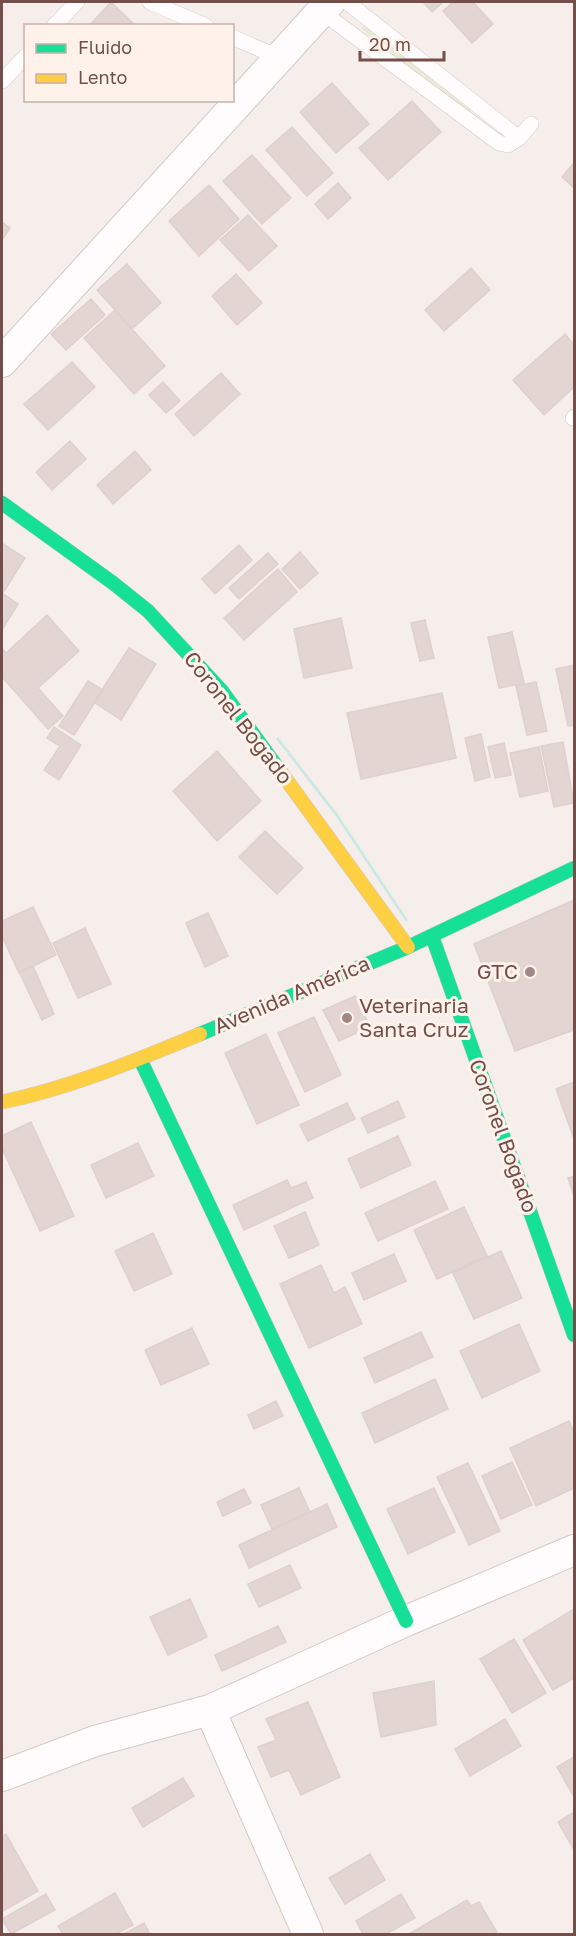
<svg xmlns="http://www.w3.org/2000/svg" width="576" height="1936" font-family="'Golos Text',sans-serif">
  <rect width="100%" height="100%" fill="#f6eeea"/>
  <path fill="#e7ebd5" d="M 364,25 L 470,109 L 471,112 L 467,113 L 361,28 Z"/>
  <path fill="#cbe8e4" d="M 278,737 L 337,813 L 408,920 L 406,922 L 335,815 L 276,739 Z"/>
  <path fill="#e3d5d1" stroke="#dfd0cc" stroke-width="1.5" d="M 111,2 L 136,26 L 89,26 Z
    M 423,2 L 443,2 L 432,12 Z
    M 453,2 L 473,2 L 493,24 L 472,43 L 443,11 Z
    M 332,83 L 369,124 L 336,153 L 300,112 Z
    M 412,101 L 441,132 L 388,180 L 359,148 Z
    M 292,127 L 333,173 L 307,196 L 266,150 Z
    M 252,155 L 291,198 L 262,224 L 223,181 Z
    M 574,163 L 574,188 L 562,177 Z
    M 338,183 L 351,198 L 328,219 L 315,204 Z
    M 209,185 L 239,219 L 199,256 L 169,221 Z
    M 248,215 L 277,246 L 249,271 L 220,240 Z
    M 2,222 L 10,228 L 2,240 Z
    M 127,264 L 161,303 L 132,329 L 97,290 Z
    M 471,268 L 490,290 L 444,331 L 425,310 Z
    M 236,274 L 262,303 L 237,325 L 212,296 Z
    M 91,299 L 105,315 L 66,350 L 51,334 Z
    M 115,310 L 165,366 L 134,394 L 84,338 Z
    M 565,334 L 574,345 L 574,387 L 544,415 L 513,380 Z
    M 72,362 L 95,387 L 48,430 L 24,404 Z
    M 221,373 L 240,394 L 194,436 L 175,414 Z
    M 163,382 L 180,401 L 166,413 L 149,395 Z
    M 70,441 L 86,459 L 52,490 L 36,472 Z
    M 135,451 L 151,470 L 113,504 L 97,485 Z
    M 3,544 L 25,558 L 3,593 L 2,547 Z
    M 239,545 L 252,560 L 215,594 L 202,579 Z
    M 300,552 L 318,573 L 300,589 L 282,569 Z
    M 268,553 L 278,564 L 239,599 L 229,588 Z
    M 278,569 L 297,592 L 244,640 L 224,618 Z
    M 2,593 L 18,604 L 2,630 Z
    M 47,615 L 79,651 L 38,688 L 63,716 L 48,729 L 2,677 L 2,648 L 6,653 Z
    M 341,618 L 352,668 L 304,678 L 294,629 Z
    M 425,620 L 434,658 L 420,661 L 411,623 Z
    M 512,632 L 524,683 L 499,688 L 488,637 Z
    M 129,648 L 156,664 L 121,720 L 94,702 Z
    M 574,665 L 574,725 L 568,726 L 556,669 Z
    M 88,681 L 103,690 L 74,735 L 59,726 Z
    M 536,682 L 547,731 L 527,735 L 516,686 Z
    M 442,693 L 456,758 L 361,779 L 347,713 Z
    M 54,727 L 81,745 L 59,780 L 44,770 L 60,746 L 47,738 Z
    M 481,734 L 490,777 L 475,781 L 465,738 Z
    M 563,742 L 574,803 L 554,807 L 541,746 Z
    M 504,743 L 511,775 L 495,778 L 488,747 Z
    M 539,747 L 548,791 L 520,797 L 510,753 Z
    M 217,751 L 261,801 L 217,841 L 173,791 Z
    M 265,831 L 303,868 L 277,894 L 239,857 Z
    M 574,900 L 574,1030 L 515,1051 L 474,944 Z
    M 33,907 L 56,955 L 19,973 L 2,936 L 2,921 Z
    M 208,913 L 228,956 L 205,967 L 186,923 Z
    M 85,928 L 111,984 L 78,998 L 53,943 Z
    M 33,966 L 54,1014 L 42,1020 L 19,972 Z
    M 355,996 L 370,1027 L 339,1041 L 323,1010 Z
    M 314,1017 L 341,1075 L 305,1092 L 278,1033 Z
    M 266,1034 L 299,1105 L 257,1124 L 225,1053 Z
    M 574,1082 L 574,1139 L 556,1089 Z
    M 398,1101 L 405,1117 L 368,1133 L 361,1118 Z
    M 347,1103 L 355,1119 L 308,1141 L 300,1125 Z
    M 31,1122 L 74,1216 L 40,1231 L 2,1148 L 2,1136 Z
    M 398,1136 L 411,1165 L 361,1188 L 348,1159 Z
    M 138,1143 L 154,1176 L 106,1198 L 91,1165 Z
    M 574,1176 L 574,1196 L 568,1178 Z
    M 287,1180 L 291,1188 L 306,1182 L 313,1198 L 244,1230 L 233,1205 Z
    M 435,1181 L 448,1209 L 378,1241 L 365,1213 Z
    M 464,1207 L 487,1256 L 437,1279 L 414,1230 Z
    M 305,1212 L 319,1245 L 289,1258 L 274,1226 Z
    M 153,1233 L 172,1274 L 134,1291 L 115,1251 Z
    M 501,1251 L 522,1298 L 474,1319 L 453,1273 Z
    M 394,1254 L 406,1281 L 364,1300 L 352,1273 Z
    M 321,1265 L 334,1293 L 345,1287 L 362,1324 L 309,1348 L 280,1284 Z
    M 519,1324 L 540,1371 L 482,1398 L 460,1351 Z
    M 192,1328 L 209,1364 L 161,1385 L 145,1350 Z
    M 421,1332 L 433,1357 L 375,1383 L 364,1358 Z
    M 435,1379 L 448,1409 L 375,1443 L 362,1413 Z
    M 276,1401 L 283,1416 L 254,1429 L 248,1415 Z
    M 569,1421 L 574,1433 L 574,1488 L 536,1506 L 510,1448 Z
    M 512,1462 L 532,1505 L 501,1519 L 482,1476 Z
    M 468,1463 L 500,1531 L 469,1545 L 437,1477 Z
    M 299,1488 L 310,1512 L 272,1529 L 261,1505 Z
    M 434,1488 L 455,1532 L 408,1554 L 387,1509 Z
    M 244,1489 L 251,1503 L 223,1516 L 217,1502 Z
    M 327,1504 L 337,1527 L 249,1568 L 239,1545 Z
    M 290,1565 L 301,1588 L 259,1607 L 248,1584 Z
    M 190,1599 L 207,1637 L 168,1655 L 150,1617 Z
    M 574,1609 L 574,1678 L 553,1690 L 523,1640 Z
    M 278,1626 L 286,1642 L 222,1671 L 215,1655 Z
    M 514,1639 L 546,1693 L 512,1713 L 480,1659 Z
    M 434,1681 L 436,1725 L 381,1737 L 373,1693 Z
    M 308,1702 L 340,1777 L 301,1795 L 289,1770 L 271,1777 L 258,1747 L 276,1740 L 266,1719 Z
    M 505,1719 L 521,1746 L 470,1776 L 455,1749 Z
    M 574,1757 L 574,1797 L 557,1767 Z
    M 183,1778 L 194,1796 L 143,1827 L 132,1808 Z
    M 574,1812 L 574,1850 L 558,1822 Z
    M 6,1834 L 38,1891 L 3,1911 L 2,1837 Z
    M 370,1854 L 385,1880 L 345,1904 L 329,1878 Z
    M 115,1893 L 133,1925 L 116,1934 L 63,1934 L 58,1926 Z
    M 46,1894 L 55,1910 L 11,1934 L 2,1919 Z
    M 401,1894 L 415,1918 L 386,1934 L 363,1934 L 356,1921 Z
    M 467,1900 L 471,1906 L 479,1902 L 498,1934 L 409,1934 Z
    M 144,1923 L 150,1934 L 124,1934 Z"/>
  <g fill="none" stroke-linecap="round" stroke-linejoin="round">
    <defs>
      <path id="lane" d="M 150,2 L 206,26
        M 347,2 L 519,138
        M 322,12 L 499,143 L 508,145 L 519,138 L 531,124
        M 54,26 L 77,2
        M 232,37 L 278,57
        M 2,81 L 26,56
        M 573,418 L 574,417"/>
      <path id="street" d="M 2,362 L 330,2
        M 210,1710 L 308,1934
        M 2,1776 L 95,1741 L 210,1710 L 406,1621 L 574,1550"/>
      <path id="fast" d="M 2,503 L 113,583 L 148,611 L 222,691 L 280,771
        M 432,936 L 574,1335
        M 200,1034 L 408,947 L 574,868
        M 140,1059 L 406,1621"/>
      <path id="slow" d="M 280,771 L 408,947
        M 2,1102 C 70,1088 137,1060 200,1034"/>
    </defs>
    <use href="#lane" stroke="#d4cac7" stroke-width="16"/>
    <use href="#street" stroke="#d4cac7" stroke-width="32"/>
    <use href="#fast" stroke="#d7cbc8" stroke-width="15"/>
    <use href="#slow" stroke="#d7cbc8" stroke-width="15"/>
    <use href="#lane" stroke="#fefcfc" stroke-width="15"/>
    <use href="#street" stroke="#fefcfc" stroke-width="30"/>
    <use href="#fast" stroke="#16e098" stroke-width="14"/>
    <use href="#slow" stroke="#ffcf43" stroke-width="14"/>
  </g>
  <g fill="#a28782" stroke="#fff2eb" stroke-width="2">
    <circle cx="530" cy="972" r="6"/>
    <circle cx="347" cy="1018" r="6"/>
  </g>
  <g text-anchor="middle" stroke-width="6" stroke-linejoin="round" paint-order="stroke">
    <g font-size="21" fill="#744f4a" stroke="#fff2eb">
      <text transform="translate(238 718) rotate(52)" y="7">Coronel Bogado</text>
      <text transform="translate(292 995) rotate(-23)" y="7">Avenida América</text>
      <text transform="translate(503 1136) rotate(70)" y="7">Coronel Bogado</text>
    </g>
    <g font-size="21" fill="#744f4a" stroke="#fff2eb" text-anchor="end">
      <text x="518" y="979">GTC</text>
      <text x="359" y="1013" text-anchor="start">Veterinaria<tspan x="359" dy="24">Santa Cruz</tspan></text>
    </g>
  </g>
  <rect width="576" height="1936" fill="none" stroke="#744f4a" stroke-width="6"/>
  <rect x="24" y="24" width="210" height="78" fill="#fff2eb" stroke="#c7b1ab" stroke-width="1.5"/>
  <rect x="36" y="44" width="30" height="9" fill="#16e098" stroke="#c7b1ab" stroke-width="1.5"/>
  <text x="78" y="54" font-size="18" fill="#744f4a">Fluido</text>
  <rect x="36" y="74" width="30" height="9" fill="#ffcf43" stroke="#c7b1ab" stroke-width="1.5"/>
  <text x="78" y="84" font-size="18" fill="#744f4a">Lento</text>
  <path d="M360 51v9h84v-9" fill="none" stroke="#744f4a" stroke-width="3"/>
  <text x="369" y="51" font-size="18" fill="#744f4a" stroke="#fff2eb" stroke-width="4.5" paint-order="stroke">20 m</text>
</svg>
